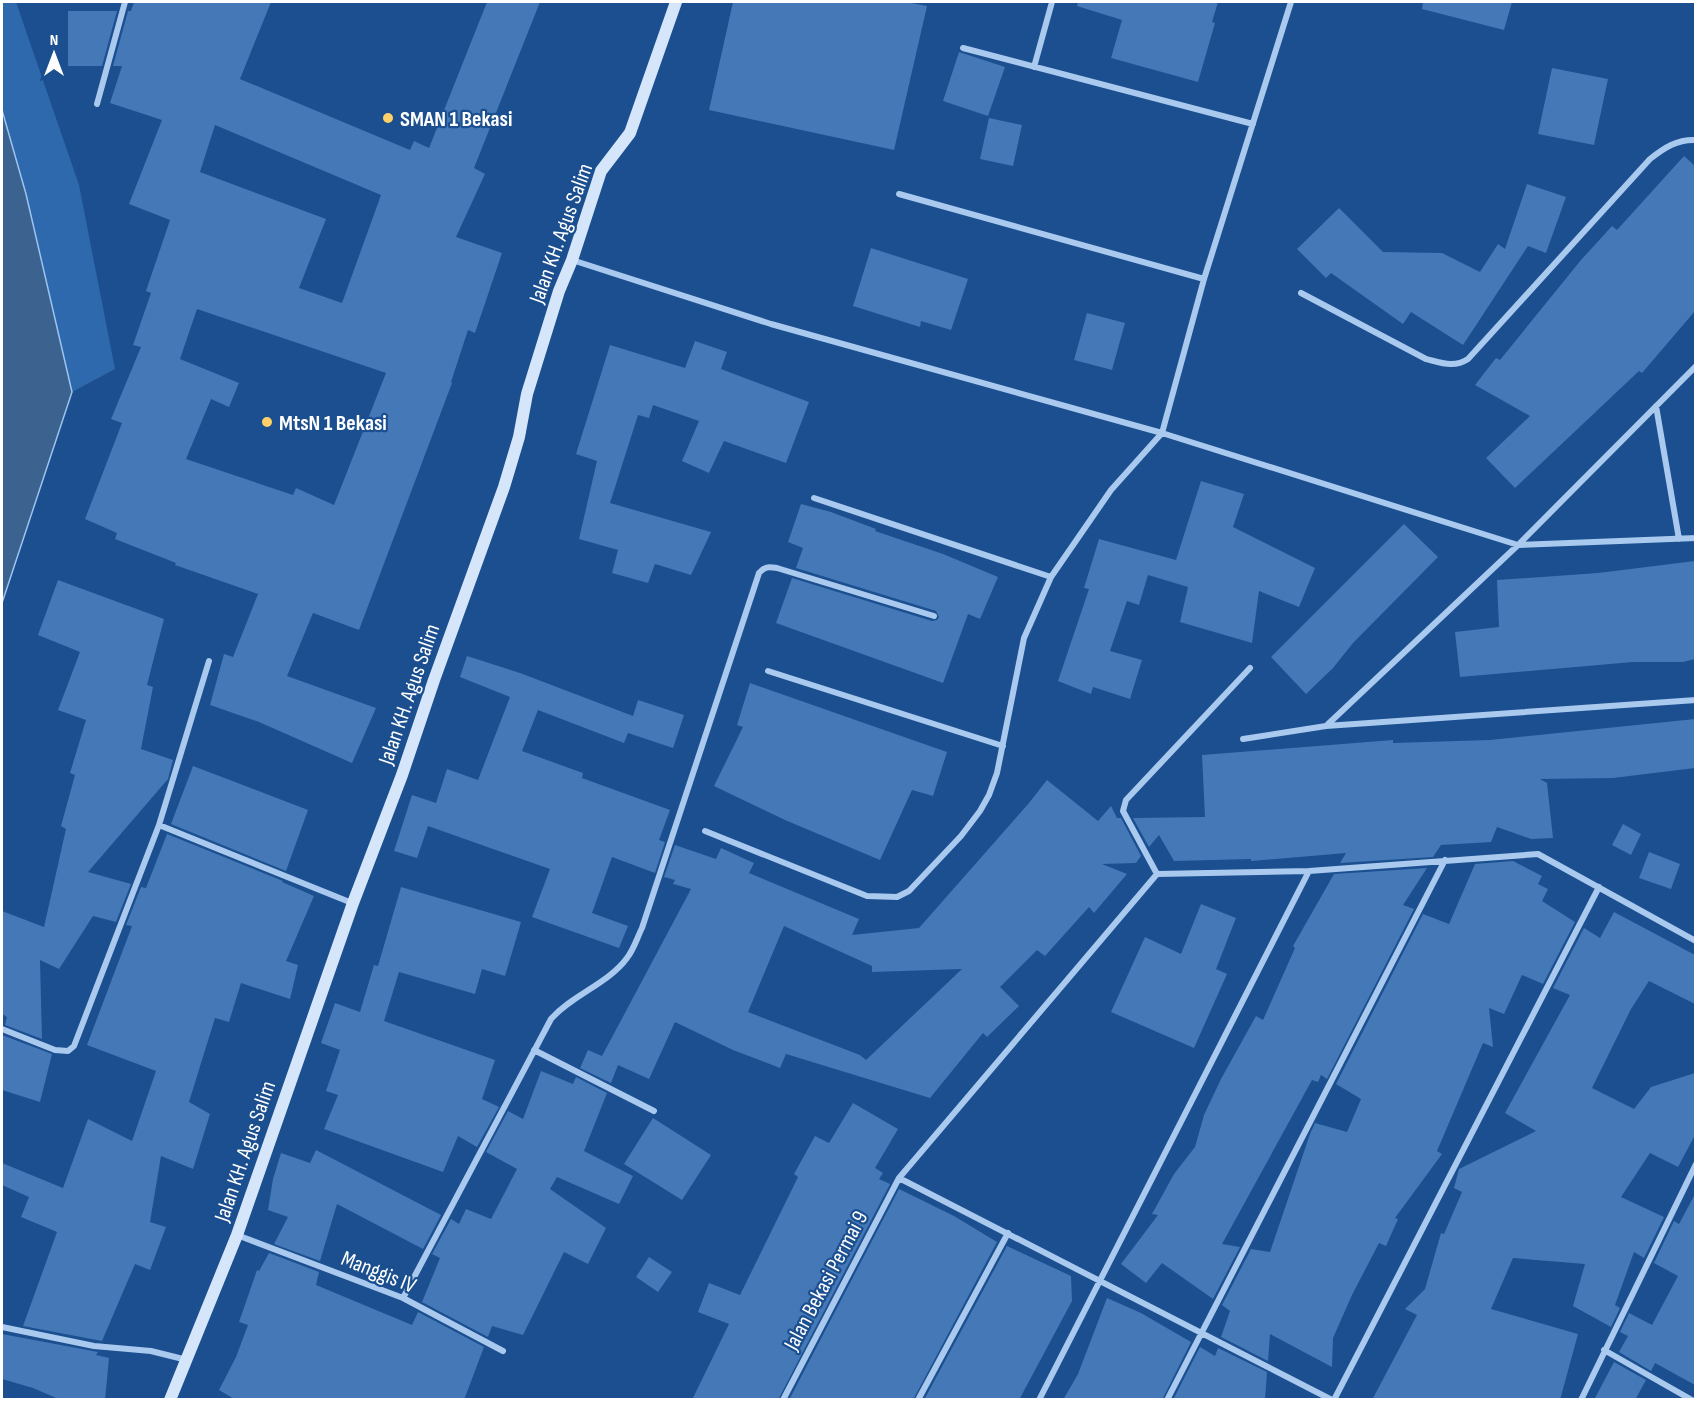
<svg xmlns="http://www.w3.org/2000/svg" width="1697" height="1401" font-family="'Sofia Sans Condensed',sans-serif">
  <rect width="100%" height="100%" fill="#1b4f8f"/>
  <path fill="#2e69ad" d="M 2,2 L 16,2 L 79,185 L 115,369 L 72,392 L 26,194 L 2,110 Z"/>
  <path fill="#3c6290" stroke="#9cc4f0" stroke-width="1.5" d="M 2,110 L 26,194 L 72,392 L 2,603 Z"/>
  <path fill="#4478b7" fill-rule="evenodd" d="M 134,2 L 271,2 L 240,79 L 410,150 L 414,141 L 429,148 L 487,2 L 540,2 L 474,168 L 485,174 L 456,237 L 502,253 L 475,333 L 468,330 L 451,382 L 452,383 L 359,630 L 313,613 L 287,676 L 376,708 L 352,763 L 259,722 L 210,705 L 224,654 L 233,657 L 258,594 L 175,565 L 176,563 L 115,539 L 117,533 L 85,519 L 122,423 L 111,419 L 141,347 L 133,345 L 151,293 L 146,291 L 170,220 L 129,204 L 162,120 L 110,103 L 122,66 L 113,66 L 128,11 L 131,11 ZM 215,125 L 381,195 L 342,303 L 299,288 L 326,219 L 200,172 ZM 197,309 L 386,373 L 334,505 L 296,488 L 293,495 L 186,459 L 211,399 L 229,407 L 239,383 L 180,359 Z
    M 733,2 L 906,2 L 927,6 L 894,150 L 709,110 Z
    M 1078,2 L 1218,2 L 1212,22 L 1215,23 L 1198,82 L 1111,58 L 1122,20 L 1077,6 Z
    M 1423,2 L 1512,2 L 1504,30 L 1422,9 Z
    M 68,11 L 117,11 L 102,66 L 68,66 Z
    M 959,52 L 1005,67 L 988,116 L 943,101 Z
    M 1552,68 L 1608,79 L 1594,145 L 1538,134 Z
    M 989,118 L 1022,125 L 1013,166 L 980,159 Z
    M 1684,156 L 1695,166 L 1695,311 L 1642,373 L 1639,371 L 1515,488 L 1486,458 L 1530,416 L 1475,385 L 1496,358 L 1500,360 L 1581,260 L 1612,226 L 1617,230 Z
    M 1527,184 L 1566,197 L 1546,253 L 1528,246 L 1463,345 L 1411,312 L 1403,324 L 1331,273 L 1326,278 L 1297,249 L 1339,208 L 1383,252 L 1442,253 L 1480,272 L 1498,244 L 1505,249 Z
    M 871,248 L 968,279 L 951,330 L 921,321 L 920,327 L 853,306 Z
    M 1087,313 L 1125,323 L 1112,370 L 1074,360 Z
    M 695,341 L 727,352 L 721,369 L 809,402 L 786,463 L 724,441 L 709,473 L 682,461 L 699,421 L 653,405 L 649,418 L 638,415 L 610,503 L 711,532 L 691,575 L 655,564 L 648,583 L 612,573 L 618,550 L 579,539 L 597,461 L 576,454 L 610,345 L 685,368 Z
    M 1201,481 L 1244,494 L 1233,527 L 1315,568 L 1299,607 L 1259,591 L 1252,643 L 1180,622 L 1188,587 L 1148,575 L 1139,605 L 1127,601 L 1110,651 L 1142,660 L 1130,699 L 1093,687 L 1091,694 L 1058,681 L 1089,589 L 1084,588 L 1099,539 L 1176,560 Z
    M 801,504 L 831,512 L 876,529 L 875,531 L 943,554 L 998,577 L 980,619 L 968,614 L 943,683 L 776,623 L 792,578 L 932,621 L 937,620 L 939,617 L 936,611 L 796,568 L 803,548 L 788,542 Z
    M 1404,524 L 1438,557 L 1353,643 L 1333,668 L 1306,694 L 1271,657 Z
    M 1695,561 L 1695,659 L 1683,662 L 1633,662 L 1460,677 L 1455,632 L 1499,627 L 1497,580 L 1598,573 Z
    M 58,580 L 164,619 L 147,685 L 153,687 L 141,749 L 173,760 L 168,779 L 88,872 L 131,884 L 116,922 L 93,916 L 59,969 L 40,960 L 42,1039 L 5,1025 L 7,1017 L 2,1014 L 2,911 L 44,927 L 66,829 L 61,826 L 75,775 L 70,773 L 86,720 L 58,710 L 80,652 L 38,635 Z
    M 467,656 L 520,673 L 633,716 L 638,700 L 684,715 L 673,748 L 628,733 L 624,743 L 538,710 L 522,751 L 583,773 L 582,778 L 670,810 L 659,840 L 665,842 L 655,873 L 612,857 L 592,913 L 628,926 L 619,948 L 532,917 L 550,869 L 428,826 L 417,858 L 394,851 L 412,795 L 436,803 L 447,769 L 478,780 L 510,697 L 460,677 Z
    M 750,683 L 947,752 L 933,796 L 912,790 L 880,860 L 785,820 L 714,786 L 743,727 L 737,725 Z
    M 1695,719 L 1695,768 L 1613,778 L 1540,779 L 1547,783 L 1553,838 L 1531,839 L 1497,827 L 1491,842 L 1441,845 L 1433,857 L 1340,863 L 1346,853 L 1251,861 L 1251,859 L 1174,861 L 1159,835 L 1149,847 L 1133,818 L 1205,817 L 1202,755 L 1393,740 L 1393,743 L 1490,740 Z
    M 193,766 L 308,810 L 286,871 L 171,824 Z
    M 1047,780 L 1098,821 L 1111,806 L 1117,818 L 1121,818 L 1141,856 L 1136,863 L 1102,864 L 1127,874 L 1094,913 L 1089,907 L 1045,956 L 1037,950 L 1000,987 L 1019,1006 L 987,1037 L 983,1033 L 930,1098 L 786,1054 L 780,1068 L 733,1050 L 675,1022 L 649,1079 L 618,1065 L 611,1083 L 580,1068 L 588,1050 L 602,1056 L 691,889 L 673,884 L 675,880 L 664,877 L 675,845 L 716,859 L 721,848 L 754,863 L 749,873 L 859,919 L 852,935 L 919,928 L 1029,803 ZM 784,926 L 872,966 L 872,972 L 962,969 L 866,1060 L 860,1055 L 748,1012 Z
    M 1623,824 L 1641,834 L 1631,855 L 1612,845 Z
    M 167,834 L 283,881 L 282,882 L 314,896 L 286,961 L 298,965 L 290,999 L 241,983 L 229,1022 L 215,1018 L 189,1102 L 210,1114 L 193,1169 L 161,1156 L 150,1222 L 166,1227 L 150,1270 L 135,1264 L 102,1341 L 23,1326 L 57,1232 L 21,1217 L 29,1197 L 2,1185 L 2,1163 L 63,1188 L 88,1119 L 132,1141 L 156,1071 L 87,1045 L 132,926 L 126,925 L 141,887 L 146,888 Z
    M 1649,852 L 1680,864 L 1671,889 L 1639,878 Z
    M 1513,861 L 1542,876 L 1538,884 L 1548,889 L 1542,901 L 1575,922 L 1543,984 L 1522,975 L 1504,1014 L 1489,1008 L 1493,1047 L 1483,1043 L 1437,1151 L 1442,1154 L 1395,1218 L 1398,1219 L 1386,1246 L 1379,1243 L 1352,1295 L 1333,1338 L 1332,1367 L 1270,1334 L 1268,1361 L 1221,1337 L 1230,1311 L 1222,1305 L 1251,1249 L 1270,1252 L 1310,1134 L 1315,1123 L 1347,1132 L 1361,1099 L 1336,1084 L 1423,914 L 1449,924 L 1475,864 Z
    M 1427,868 L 1403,905 L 1414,909 L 1327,1079 L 1321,1075 L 1318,1082 L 1312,1080 L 1222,1244 L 1240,1247 L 1213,1299 L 1162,1263 L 1146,1283 L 1121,1264 L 1158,1215 L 1152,1214 L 1174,1174 L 1195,1147 L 1204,1115 L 1221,1079 L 1256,1016 L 1263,1020 L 1295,948 L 1293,946 L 1334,874 Z
    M 401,887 L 521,922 L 505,976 L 482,969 L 475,994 L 399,972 L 384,1021 L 495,1060 L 482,1099 L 499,1107 L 477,1147 L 458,1136 L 443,1172 L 324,1129 L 338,1095 L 326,1091 L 340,1050 L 321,1043 L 335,1003 L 360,1012 L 374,965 L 378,966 Z
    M 1201,904 L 1236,918 L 1216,969 L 1227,974 L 1194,1048 L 1111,1012 L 1145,937 L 1181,954 Z
    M 1614,912 L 1695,955 L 1695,1004 L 1649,981 L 1631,1009 L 1592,1088 L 1634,1109 L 1651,1087 L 1695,1073 L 1695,1135 L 1678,1167 L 1650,1153 L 1621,1197 L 1664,1217 L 1644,1258 L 1634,1252 L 1615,1305 L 1620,1308 L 1611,1327 L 1573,1306 L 1585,1264 L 1513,1258 L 1491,1309 L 1578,1334 L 1560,1400 L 1372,1400 L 1417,1315 L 1405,1309 L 1425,1289 L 1441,1233 L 1444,1234 L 1462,1192 L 1454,1188 L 1459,1169 L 1536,1131 L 1505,1113 L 1570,995 L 1553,988 L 1584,928 L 1600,938 Z
    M 2,1035 L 52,1054 L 40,1102 L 2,1090 Z
    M 541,1071 L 573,1084 L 576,1077 L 607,1093 L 584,1151 L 633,1176 L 619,1204 L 557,1177 L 550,1189 L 606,1228 L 588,1264 L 564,1252 L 523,1335 L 492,1326 L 488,1337 L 422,1302 L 440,1258 L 432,1254 L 451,1219 L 459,1224 L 466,1209 L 491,1219 L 517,1169 L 486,1152 L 508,1111 L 523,1119 Z
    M 853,1103 L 898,1129 L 875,1168 L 883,1173 L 879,1179 L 890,1184 L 778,1400 L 692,1400 L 729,1324 L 698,1312 L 709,1283 L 740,1295 L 798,1177 L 794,1174 L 815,1136 L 829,1143 Z
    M 653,1118 L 711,1155 L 682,1200 L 624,1164 Z
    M 316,1150 L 441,1215 L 423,1249 L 337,1204 L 320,1261 L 274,1244 L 288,1217 L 268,1210 L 273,1179 L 281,1153 L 310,1163 Z
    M 899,1189 L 954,1216 L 997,1242 L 913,1400 L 789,1400 Z
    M 1695,1194 L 1695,1385 L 1655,1363 L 1651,1371 L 1619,1352 L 1628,1336 L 1620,1332 L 1629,1313 L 1652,1325 L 1678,1276 L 1654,1263 L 1674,1221 L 1679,1224 Z
    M 1007,1246 L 1071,1276 L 1072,1301 L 1019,1400 L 924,1400 Z
    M 269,1253 L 319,1272 L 316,1285 L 412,1325 L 418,1312 L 484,1347 L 464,1400 L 236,1400 L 219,1390 L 236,1357 L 248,1325 L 239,1322 L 257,1270 L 259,1271 Z
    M 649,1257 L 672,1272 L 658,1292 L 636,1277 Z
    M 1107,1298 L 1141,1313 L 1191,1342 L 1162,1400 L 1063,1400 L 1078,1374 Z
    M 2,1334 L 98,1352 L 96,1355 L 109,1358 L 105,1400 L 61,1400 L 33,1388 L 2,1379 Z
    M 1200,1347 L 1215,1356 L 1218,1348 L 1267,1372 L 1265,1400 L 1173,1400 Z
    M 1614,1362 L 1646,1380 L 1635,1400 L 1594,1400 Z"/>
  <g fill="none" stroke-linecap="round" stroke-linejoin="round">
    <path stroke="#a9c9ee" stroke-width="6" d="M 963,48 L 1253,124
      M 1034,67 L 1052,2
      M 97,104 L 125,2
      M 899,194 L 1204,279
      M 572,260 L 771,324 L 1162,433 L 1518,545 L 1696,538
      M 1301,293 L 1426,359 C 1442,363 1454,368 1468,359 L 1650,159 C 1664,148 1677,139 1696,140
      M 1696,366 L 1518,545 L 1326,726 L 1696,700
      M 1656,406 L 1679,539
      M 814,498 L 1051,577
      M 1250,668 L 1126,800 L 1123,811 L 1157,874 L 1309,871
      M 768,671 L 1003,746
      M 1243,739 L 1326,726
      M 159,825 L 352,903
      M 705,831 L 867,896 L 897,897 L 909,891 L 961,836 L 980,811 L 989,795 L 997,773 L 1024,638 L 1051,577 L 1111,490 L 1162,433 L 1204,279 L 1291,2
      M 2,1029 L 55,1050 L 68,1051 L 74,1046 L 159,825 L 209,661
      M 534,1050 L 654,1111
      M 899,1178 L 1332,1400
      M 237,1235 L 403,1298 L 503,1351
      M 403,1298 L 551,1019 C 572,995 608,984 627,958 C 634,949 637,938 642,928 L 759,573 C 765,566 769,567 777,568 L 934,616
      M 2,1327 L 94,1346 L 151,1351 L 187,1360
      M 1604,1350 L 1692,1400
      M 783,1400 L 899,1178 L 1157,874
      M 918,1400 L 1008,1233
      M 1039,1400 L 1309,871 L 1538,854 L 1696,941
      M 1167,1400 L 1445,860
      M 1334,1400 L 1599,887
      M 1581,1400 L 1696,1164"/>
    <path stroke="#d6e6fa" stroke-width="12" d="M 170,1400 L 237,1235 L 353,903 L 402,775 L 434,680 L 504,487 L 519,437 L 527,394 L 559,291 L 572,260 L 601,171 L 630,133 L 676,2"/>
  </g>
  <g fill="#ffd166" stroke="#1b4f8f" stroke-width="2">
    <circle cx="388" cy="118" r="6"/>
    <circle cx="267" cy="422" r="6"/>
  </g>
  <g text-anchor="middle" stroke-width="4.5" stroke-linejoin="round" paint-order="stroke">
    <g font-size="22" font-weight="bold" fill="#fff" stroke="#1b4f8f" text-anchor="start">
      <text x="400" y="126">SMAN 1 Bekasi</text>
      <text x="279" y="430">MtsN 1 Bekasi</text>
    </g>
    <g font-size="22" fill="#fff" stroke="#1b4f8f">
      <text transform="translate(560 233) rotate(-70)" y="8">Jalan KH. Agus Salim</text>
      <text transform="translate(408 694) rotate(-71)" y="8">Jalan KH. Agus Salim</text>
      <text transform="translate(244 1151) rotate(-71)" y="8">Jalan KH. Agus Salim</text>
      <text transform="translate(379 1271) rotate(22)" y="8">Manggis IV</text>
      <text transform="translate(825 1280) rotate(-62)" y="8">Jalan Bekasi Permai 9</text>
    </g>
  </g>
  <rect width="1697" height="1401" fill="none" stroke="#ffffff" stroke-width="6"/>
  <g transform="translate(54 54)" stroke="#1b4f8f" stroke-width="4.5" paint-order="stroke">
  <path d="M0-4.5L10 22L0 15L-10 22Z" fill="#ffffff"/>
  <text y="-9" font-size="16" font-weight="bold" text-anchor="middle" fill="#ffffff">N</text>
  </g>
</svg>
